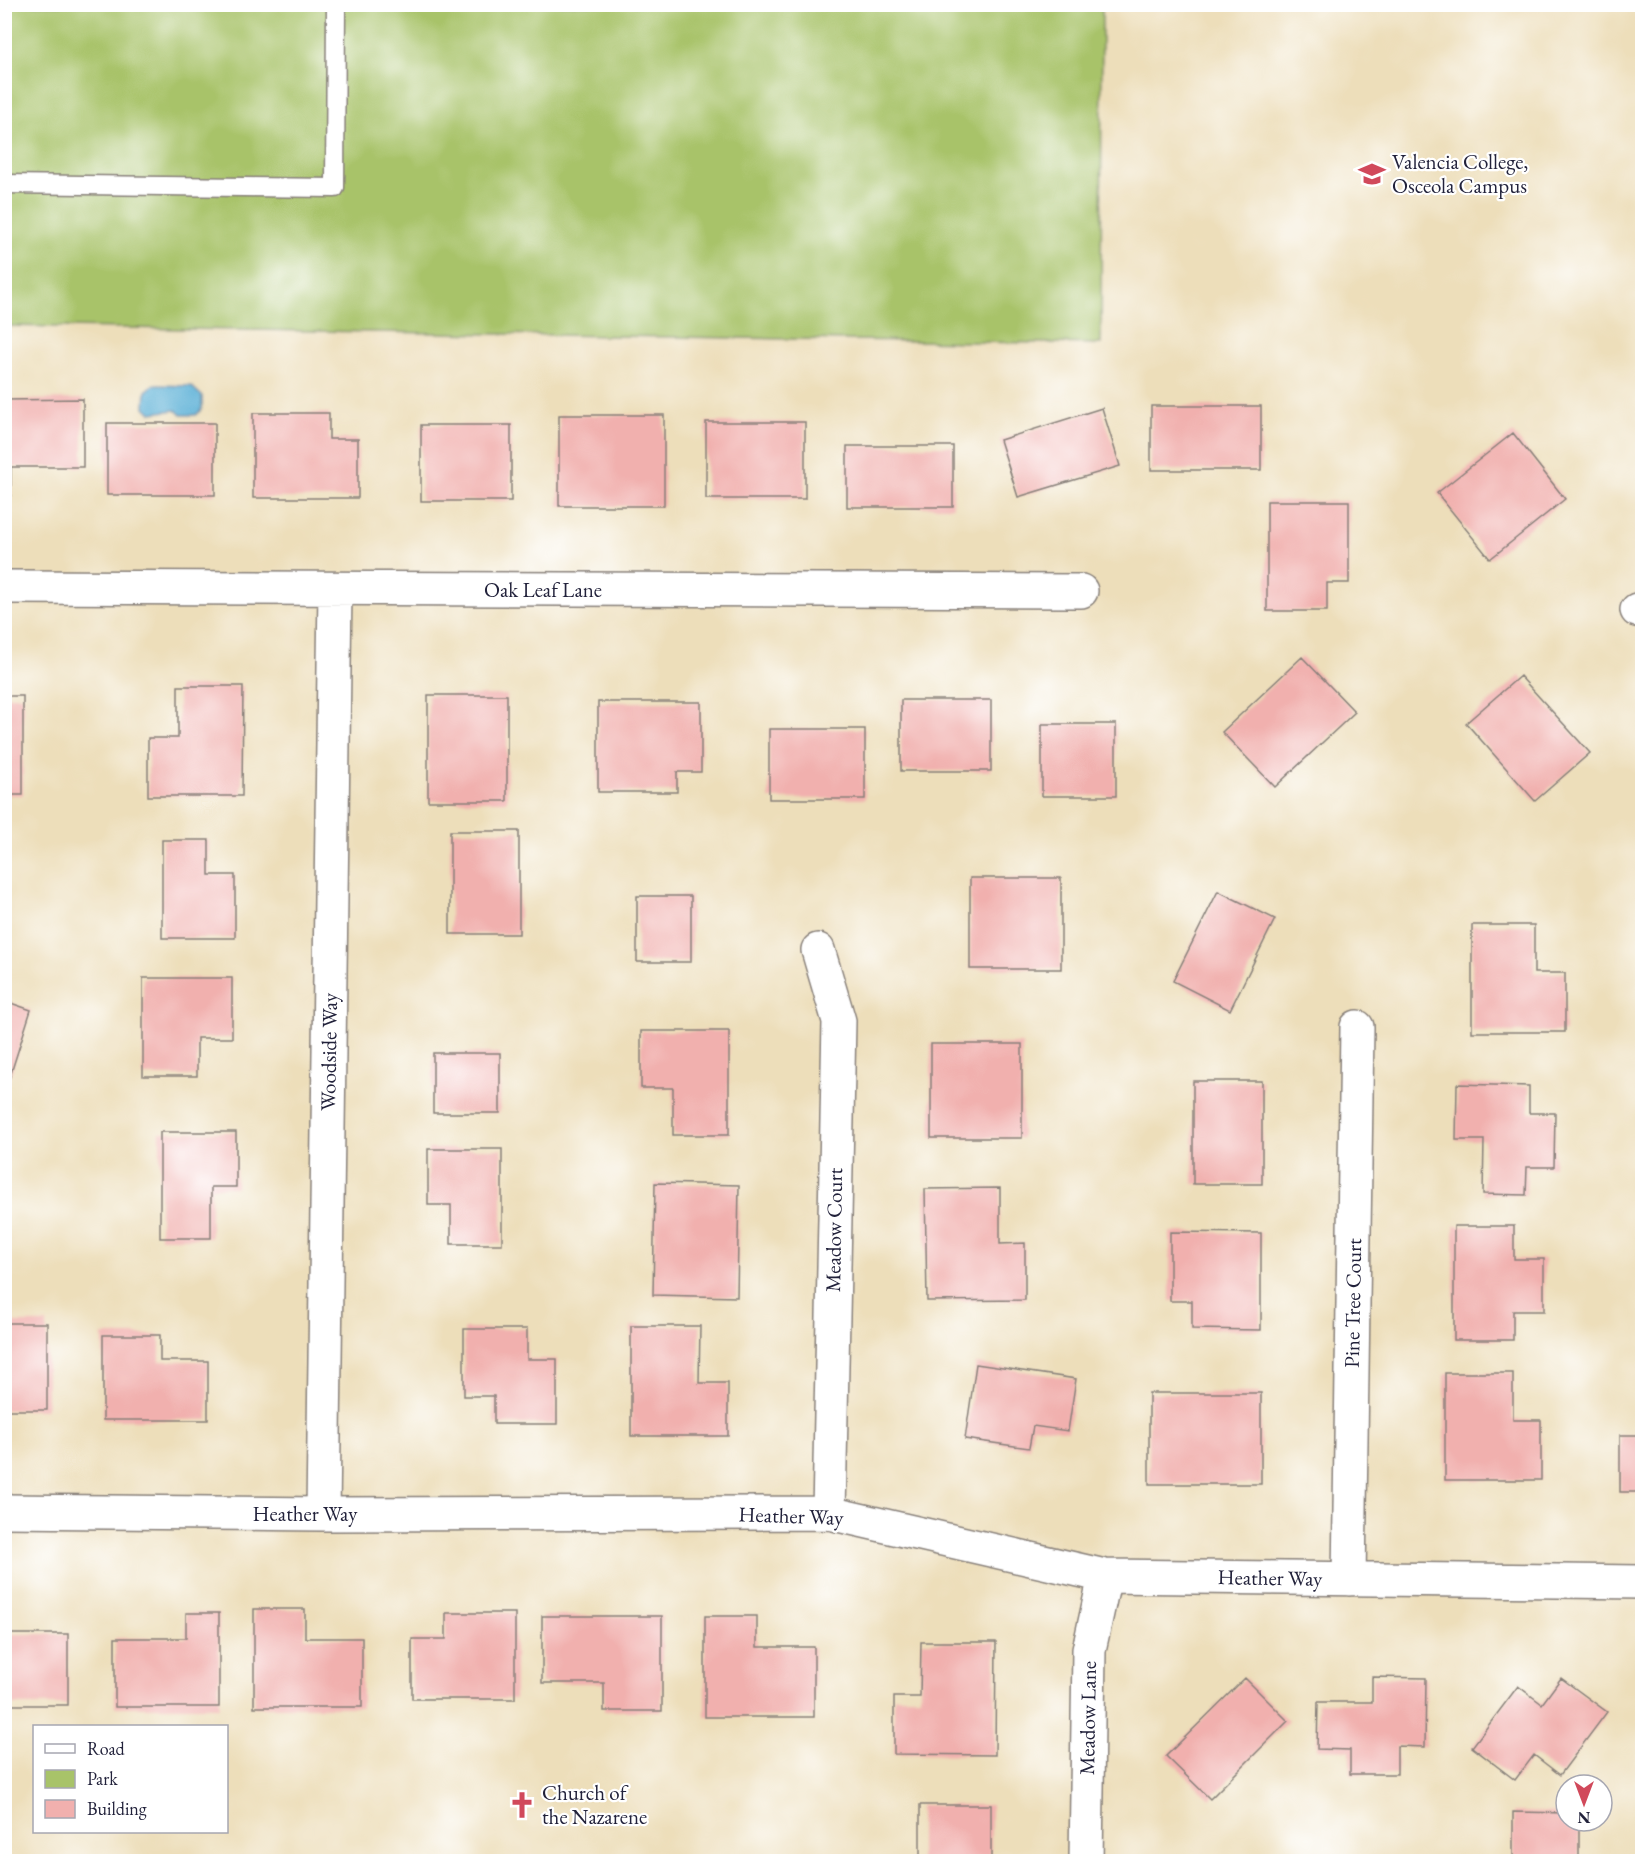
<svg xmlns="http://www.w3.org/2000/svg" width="1647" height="1866" font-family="'EB Garamond',serif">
  <rect width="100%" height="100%" fill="#fff"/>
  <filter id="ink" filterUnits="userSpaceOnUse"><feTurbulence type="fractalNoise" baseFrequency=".0167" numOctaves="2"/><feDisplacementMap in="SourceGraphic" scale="12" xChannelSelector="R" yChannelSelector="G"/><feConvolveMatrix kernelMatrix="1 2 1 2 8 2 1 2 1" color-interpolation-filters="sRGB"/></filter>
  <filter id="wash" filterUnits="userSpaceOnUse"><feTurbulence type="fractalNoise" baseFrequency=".008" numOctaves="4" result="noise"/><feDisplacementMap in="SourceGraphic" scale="24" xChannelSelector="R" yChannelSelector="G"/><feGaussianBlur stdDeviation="1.35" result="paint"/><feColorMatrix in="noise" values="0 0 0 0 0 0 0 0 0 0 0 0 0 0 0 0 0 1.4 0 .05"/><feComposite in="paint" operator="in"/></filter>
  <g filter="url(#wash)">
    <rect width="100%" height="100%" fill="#eddeba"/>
    <path fill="#a8c369" stroke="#657252" stroke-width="1.5" d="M 5,5 L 1102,5 L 1101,344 L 5,326 Z"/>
    <path fill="#59afd5" stroke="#3e6888" stroke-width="1.5" d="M 154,385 L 191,386 L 202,396 L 202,409 L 196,415 L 181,415 L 176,410 L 151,413 L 145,407 L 146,391 Z"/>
    <g id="blocks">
      <path fill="#f1b0ae" d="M 83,399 L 83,467 L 11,467 L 11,495 L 4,496 L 4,400 Z
        M 1151,406 L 1261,406 L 1261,470 L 1151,470 Z
        M 1102,408 L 1120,466 L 1018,497 L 1000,440 Z
        M 253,413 L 329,413 L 329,439 L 358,439 L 358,498 L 253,498 Z
        M 559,415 L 664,415 L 664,506 L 559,506 Z
        M 706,422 L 805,422 L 805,499 L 706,499 Z
        M 107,423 L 215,423 L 215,495 L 107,495 Z
        M 421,425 L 511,425 L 511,501 L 421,501 Z
        M 1513,433 L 1565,499 L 1490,559 L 1437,493 Z
        M 847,446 L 953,446 L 953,507 L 847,507 Z
        M 1267,501 L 1349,501 L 1349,583 L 1327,583 L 1327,611 L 1267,611 Z
        M 1302,657 L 1355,712 L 1275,787 L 1222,732 Z
        M 1520,676 L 1590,753 L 1535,801 L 1466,723 Z
        M 178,686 L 243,686 L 242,796 L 148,796 L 148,738 L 178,738 Z
        M 428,695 L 507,695 L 507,801 L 428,801 Z
        M 4,696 L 23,696 L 23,795 L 4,795 Z
        M 901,700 L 991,700 L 991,771 L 901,771 Z
        M 598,702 L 701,702 L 701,772 L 677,772 L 677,792 L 598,792 Z
        M 1042,724 L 1116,724 L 1116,796 L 1042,796 Z
        M 769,729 L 865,729 L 865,799 L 769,799 Z
        M 450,831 L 519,831 L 519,934 L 450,934 Z
        M 162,840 L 209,840 L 209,875 L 235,875 L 235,938 L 162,938 Z
        M 970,878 L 1061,878 L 1061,969 L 970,969 Z
        M 1218,891 L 1275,919 L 1230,1010 L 1173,981 Z
        M 637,896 L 691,896 L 691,962 L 637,962 Z
        M 1472,925 L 1534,925 L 1534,973 L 1565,973 L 1565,1032 L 1472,1032 Z
        M 143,978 L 232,978 L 232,1038 L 197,1038 L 197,1076 L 143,1076 Z
        M 5,1001 L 31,1010 L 5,1092 Z
        M 641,1031 L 729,1031 L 729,1135 L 673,1135 L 673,1088 L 641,1088 Z
        M 931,1044 L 1022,1044 L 1022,1138 L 931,1138 Z
        M 433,1053 L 500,1053 L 500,1113 L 433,1113 Z
        M 1193,1081 L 1262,1081 L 1262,1184 L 1193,1184 Z
        M 1457,1084 L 1529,1086 L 1529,1113 L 1555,1113 L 1554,1167 L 1527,1167 L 1526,1195 L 1483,1194 L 1484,1140 L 1456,1140 Z
        M 160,1132 L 236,1132 L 236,1187 L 211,1187 L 211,1238 L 160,1238 Z
        M 428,1149 L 502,1149 L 502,1244 L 451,1244 L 451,1205 L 428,1205 Z
        M 655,1183 L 739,1185 L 737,1297 L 653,1295 Z
        M 1000,1188 L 1000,1244 L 1025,1243 L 1025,1300 L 927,1301 L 925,1189 Z
        M 1454,1226 L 1514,1226 L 1514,1259 L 1544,1259 L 1544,1311 L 1513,1311 L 1513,1340 L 1454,1340 Z
        M 1170,1232 L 1261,1233 L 1261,1330 L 1192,1329 L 1192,1301 L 1170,1301 Z
        M 4,1323 L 47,1323 L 47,1410 L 4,1410 Z
        M 631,1326 L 700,1326 L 699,1383 L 728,1383 L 728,1436 L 631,1436 Z
        M 464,1329 L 527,1329 L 527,1359 L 557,1359 L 557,1424 L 494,1424 L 494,1396 L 464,1396 Z
        M 103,1335 L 160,1335 L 160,1361 L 208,1361 L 208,1420 L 103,1420 Z
        M 976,1364 L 1076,1379 L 1068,1431 L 1033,1426 L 1029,1448 L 965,1439 Z
        M 1445,1373 L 1513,1373 L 1513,1420 L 1541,1420 L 1541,1480 L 1445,1480 Z
        M 1149,1393 L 1261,1393 L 1261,1484 L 1149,1484 Z
        M 1620,1435 L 1642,1435 L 1642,1492 L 1620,1492 Z
        M 254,1609 L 305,1609 L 305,1638 L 362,1638 L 362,1707 L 254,1707 Z
        M 186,1613 L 219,1613 L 219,1707 L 115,1707 L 115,1638 L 186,1638 Z
        M 446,1613 L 515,1613 L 515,1699 L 412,1699 L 412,1639 L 446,1639 Z
        M 542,1616 L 662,1616 L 662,1711 L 604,1711 L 604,1683 L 542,1683 Z
        M 705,1616 L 757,1616 L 757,1647 L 814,1647 L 814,1717 L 705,1717 Z
        M 4,1634 L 68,1634 L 68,1705 L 4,1705 Z
        M 921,1642 L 996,1642 L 995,1755 L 894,1754 L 894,1697 L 920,1697 Z
        M 1372,1677 L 1426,1678 L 1425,1747 L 1397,1746 L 1397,1774 L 1350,1774 L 1350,1750 L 1317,1749 L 1318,1702 L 1372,1702 Z
        M 1245,1678 L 1288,1721 L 1210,1799 L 1166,1756 Z
        M 1561,1678 L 1607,1712 L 1560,1775 L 1534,1755 L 1515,1780 L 1472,1747 L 1518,1686 L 1542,1704 Z
        M 920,1805 L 991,1805 L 991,1862 L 920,1862 Z
        M 1513,1812 L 1566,1813 L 1566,1821 L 1579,1821 L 1579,1862 L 1513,1862 Z"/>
    </g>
  </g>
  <g filter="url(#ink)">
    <use href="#blocks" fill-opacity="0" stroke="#88807a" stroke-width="1.5"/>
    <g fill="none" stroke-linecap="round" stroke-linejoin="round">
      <defs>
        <path id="lane" d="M 4,184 L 335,188 L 336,4"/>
        <path id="street" d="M 4,587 L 1081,591
          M 1637,610 L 1642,611
          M 818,950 L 839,1021 L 829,1513
          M 4,1511 L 323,1514 L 829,1513 L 1105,1576 L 1642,1582
          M 323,1514 L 335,589
          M 1349,1579 L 1357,1027
          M 1086,1862 L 1089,1650 L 1105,1576"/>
      </defs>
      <use href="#lane" stroke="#88807a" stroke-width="21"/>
      <use href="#street" stroke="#88807a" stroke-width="36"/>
      <use href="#lane" stroke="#fff" stroke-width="18"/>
      <use href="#street" stroke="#fff" stroke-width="33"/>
    </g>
  </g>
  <defs>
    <symbol id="university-bare" viewBox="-9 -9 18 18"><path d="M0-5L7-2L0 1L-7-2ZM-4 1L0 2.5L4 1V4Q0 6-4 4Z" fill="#d1495b" stroke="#fff" stroke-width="2.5" paint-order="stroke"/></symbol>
    <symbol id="church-bare" viewBox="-9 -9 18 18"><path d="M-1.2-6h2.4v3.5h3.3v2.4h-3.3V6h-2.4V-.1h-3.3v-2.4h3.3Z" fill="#d1495b" stroke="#fff" stroke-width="2.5" paint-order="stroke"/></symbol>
  </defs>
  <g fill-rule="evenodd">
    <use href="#university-bare" x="1353" y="155" width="38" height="38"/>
    <use href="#church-bare" x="503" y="1786" width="38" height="38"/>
  </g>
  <g text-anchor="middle" stroke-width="4.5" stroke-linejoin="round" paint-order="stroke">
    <g font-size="21" fill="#22223b" stroke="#fff" text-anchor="start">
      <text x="1392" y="169">Valencia College,<tspan x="1392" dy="24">Osceola Campus</tspan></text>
      <text x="542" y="1800">Church of<tspan x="542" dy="24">the Nazarene</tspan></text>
    </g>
    <g font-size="21" fill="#22223b" stroke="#fff">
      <text x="543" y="597">Oak Leaf Lane</text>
      <text transform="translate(329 1052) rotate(-89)" y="7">Woodside Way</text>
      <text transform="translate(834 1230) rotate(-89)" y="7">Meadow Court</text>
      <text transform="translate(1353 1303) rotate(-89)" y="7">Pine Tree Court</text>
      <text x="305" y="1521">Heather Way</text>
      <text transform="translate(791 1516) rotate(2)" y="7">Heather Way</text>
      <text transform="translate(1270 1578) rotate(1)" y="7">Heather Way</text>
      <text transform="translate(1088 1718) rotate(-89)" y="7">Meadow Lane</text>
    </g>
  </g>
  <rect width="1647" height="1866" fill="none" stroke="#fff" stroke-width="24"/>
  <rect x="33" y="1725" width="195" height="108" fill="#ffffff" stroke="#a7a7b1" stroke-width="1.5"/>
  <rect x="45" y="1744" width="30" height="9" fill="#ffffff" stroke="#a7a7b1" stroke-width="1.5"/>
  <text x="87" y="1755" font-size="18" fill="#22223b">Road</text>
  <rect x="45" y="1770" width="30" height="18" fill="#a8c369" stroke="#a7a7b1" stroke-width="1.5"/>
  <text x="87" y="1785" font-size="18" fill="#22223b">Park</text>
  <rect x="45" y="1800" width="30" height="18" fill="#f1b0ae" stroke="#a7a7b1" stroke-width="1.5"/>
  <text x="87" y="1815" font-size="18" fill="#22223b">Building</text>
  <g transform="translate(1584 1803) rotate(180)"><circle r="28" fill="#ffffff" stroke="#a7a7b1" stroke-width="1.5"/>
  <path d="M0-4.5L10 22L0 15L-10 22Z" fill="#d1495b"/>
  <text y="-9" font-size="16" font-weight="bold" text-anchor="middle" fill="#22223b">N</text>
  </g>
</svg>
